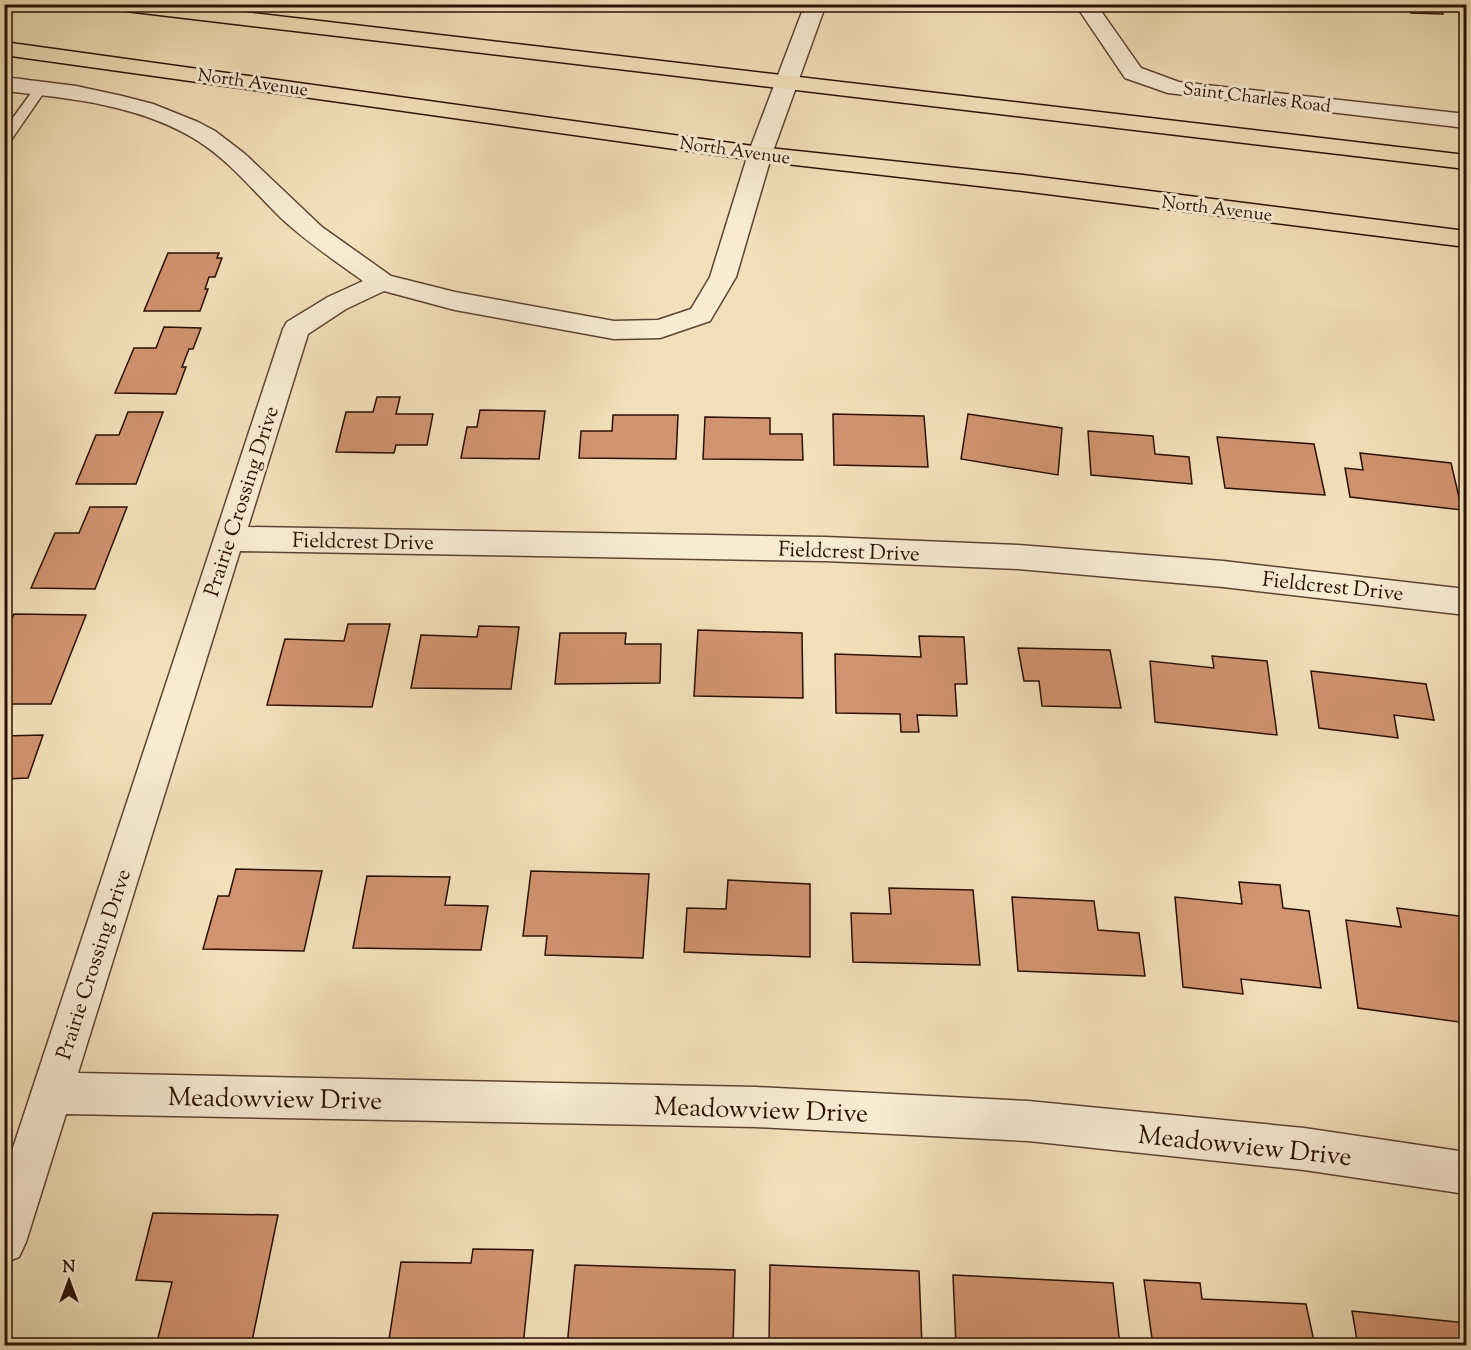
<svg xmlns="http://www.w3.org/2000/svg" width="1471" height="1350" font-family="'Sorts Mill Goudy',serif">
  <rect width="100%" height="100%" fill="#f2e0ba"/>
  <filter id="stains"><feTurbulence type="fractalNoise" baseFrequency=".00333" numOctaves="4"/><feColorMatrix values="0 0 0 0 .2 0 0 0 0 .09 0 0 0 0 .02 0 0 0 .5 -.17"/></filter>
  <radialGradient id="worn" r=".72"><stop offset=".6" stop-color="#630" stop-opacity="0"/><stop offset="1" stop-color="#630" stop-opacity=".3"/></radialGradient>
  <path fill="#d19371" stroke="#2b1004" stroke-width="1.5" d="M 1407,4 L 1439,4 L 1443,14 L 1411,13 Z
    M 168,253 L 219,253 L 217,258 L 222,258 L 215,277 L 209,277 L 205,289 L 208,289 L 200,311 L 144,311 Z
    M 164,327 L 201,328 L 193,349 L 189,349 L 182,367 L 186,367 L 176,394 L 115,393 L 134,348 L 156,348 Z
    M 377,397 L 400,397 L 396,414 L 433,414 L 427,445 L 396,445 L 394,453 L 336,452 L 346,412 L 373,412 Z
    M 480,410 L 545,411 L 539,459 L 461,458 L 467,427 L 477,427 Z
    M 128,412 L 163,412 L 136,484 L 76,484 L 96,435 L 119,435 Z
    M 833,414 L 924,416 L 928,467 L 834,465 Z
    M 968,414 L 1062,428 L 1058,475 L 961,459 Z
    M 613,415 L 678,415 L 676,459 L 579,458 L 581,431 L 612,431 Z
    M 705,417 L 770,418 L 770,434 L 802,434 L 803,460 L 703,459 Z
    M 1088,431 L 1153,436 L 1155,454 L 1189,457 L 1192,484 L 1091,475 Z
    M 1217,437 L 1314,444 L 1325,495 L 1225,488 Z
    M 1360,453 L 1451,463 L 1462,510 L 1350,497 L 1345,468 L 1363,470 Z
    M 90,507 L 127,507 L 95,589 L 31,588 L 55,533 L 79,533 Z
    M 14,614 L 86,615 L 51,704 L 4,704 L 4,636 Z
    M 348,624 L 390,624 L 372,707 L 267,705 L 285,639 L 344,641 Z
    M 479,626 L 519,627 L 511,689 L 411,688 L 421,635 L 477,637 Z
    M 698,630 L 802,633 L 803,698 L 694,696 Z
    M 560,633 L 626,633 L 625,644 L 661,644 L 660,683 L 555,684 Z
    M 919,636 L 964,637 L 967,684 L 955,684 L 957,716 L 917,715 L 919,732 L 901,732 L 900,714 L 836,713 L 835,654 L 921,657 Z
    M 1018,648 L 1110,650 L 1121,708 L 1042,706 L 1039,681 L 1024,681 Z
    M 1212,656 L 1267,661 L 1277,735 L 1155,722 L 1150,661 L 1214,668 Z
    M 1311,671 L 1426,684 L 1434,720 L 1394,715 L 1398,738 L 1319,728 Z
    M 43,735 L 28,778 L 4,779 L 4,736 Z
    M 236,869 L 322,871 L 304,951 L 203,949 L 218,896 L 229,896 Z
    M 531,871 L 649,874 L 643,958 L 545,955 L 547,936 L 523,936 Z
    M 367,876 L 450,877 L 445,905 L 488,906 L 481,950 L 353,948 Z
    M 728,880 L 810,884 L 810,957 L 684,952 L 687,908 L 726,909 Z
    M 1239,882 L 1280,885 L 1283,908 L 1309,911 L 1321,988 L 1241,979 L 1243,994 L 1183,987 L 1175,897 L 1242,904 Z
    M 889,888 L 973,890 L 980,965 L 853,962 L 851,913 L 891,914 Z
    M 1012,897 L 1094,901 L 1098,930 L 1139,933 L 1145,976 L 1018,971 Z
    M 1397,908 L 1466,917 L 1466,1023 L 1358,1008 L 1346,920 L 1401,927 Z
    M 153,1213 L 278,1215 L 251,1346 L 156,1346 L 172,1282 L 136,1280 Z
    M 473,1249 L 533,1250 L 523,1346 L 388,1346 L 401,1262 L 471,1263 Z
    M 575,1265 L 735,1270 L 733,1346 L 567,1346 Z
    M 770,1265 L 919,1271 L 922,1346 L 769,1346 Z
    M 953,1275 L 1113,1283 L 1120,1346 L 956,1346 Z
    M 1144,1280 L 1200,1283 L 1202,1299 L 1306,1304 L 1315,1346 L 1153,1346 Z
    M 1352,1311 L 1466,1323 L 1466,1346 L 1358,1346 Z"/>
  <g fill="none" stroke-linecap="round" stroke-linejoin="round">
    <defs>
      <path id="lane" d="M 41,84 L 47,88 L 9,143 L 4,144 L 4,130 L 37,85 Z"/>
      <path id="street" d="M 805,4 L 826,4 L 772,154 L 736,277 L 710,321 L 660,338 L 614,339 L 455,310 L 384,291 L 346,309 L 308,334 L 248,527 L 825,537 L 1018,545 L 1223,561 L 1466,589 L 1466,615 L 1223,587 L 1018,569 L 825,561 L 240,551 L 78,1073 L 756,1087 L 1028,1101 L 1304,1128 L 1466,1152 L 1466,1194 L 1304,1170 L 1028,1141 L 756,1127 L 66,1114 L 26,1242 L 19,1257 L 4,1263 L 4,1175 L 283,329 L 287,322 L 328,297 L 363,281 C 335,261 307,242 282,219 C 255,193 231,162 198,141 C 141,105 70,98 4,91 L 4,77 L 76,86 L 122,96 L 153,104 L 198,122 L 215,131 L 245,154 L 322,227 L 391,276 L 455,292 L 614,321 L 658,320 L 691,309 L 710,277 L 748,154 Z
        M 1075,4 L 1096,4 L 1141,68 L 1179,82 L 1466,114 L 1466,128 L 1168,93 L 1125,78 Z"/>
      <path id="primary" d="M 107,4 L 175,4 L 1466,155 L 1466,169 L 117,10 L 110,8 Z
        M 4,42 L 760,147 L 1023,175 L 1466,231 L 1466,247 L 1023,191 L 760,161 L 4,55 Z"/>
    </defs>
    <use href="#lane" stroke="#5d4432" stroke-width="3"/>
    <use href="#street" stroke="#5d4432" stroke-width="3"/>
    <use href="#primary" stroke="#2b1004" stroke-width="3"/>
    <use href="#lane" fill="#f7ebd2" fill-rule="evenodd"/>
    <use href="#street" fill="#f7ebd2" fill-rule="evenodd"/>
    <use href="#primary" fill="#f2e0ba" fill-rule="evenodd"/>
  </g>
  <g text-anchor="middle" stroke-width="6" stroke-linejoin="round" paint-order="stroke">
    <g font-size="18" fill="#2b1004" stroke="#f7ebd2">
      <text transform="translate(253 82) rotate(8)" y="6">North Avenue</text>
      <text transform="translate(1257 97) rotate(7)" y="6">Saint Charles Road</text>
      <text transform="translate(735 150) rotate(8)" y="6">North Avenue</text>
      <text transform="translate(1217 208) rotate(7)" y="6">North Avenue</text>
    </g>
    <g font-size="21" fill="#2b1004" stroke="#f7ebd2">
      <text transform="translate(241 501) rotate(-72)" y="7">Prairie Crossing Drive</text>
      <text transform="translate(363 541) rotate(1)" y="7">Fieldcrest Drive</text>
      <text transform="translate(849 551) rotate(2)" y="7">Fieldcrest Drive</text>
      <text transform="translate(1333 586) rotate(6)" y="7">Fieldcrest Drive</text>
      <text transform="translate(93 964) rotate(-72)" y="7">Prairie Crossing Drive</text>
    </g>
    <g font-size="26" fill="#2b1004" stroke="#f7ebd2">
      <text transform="translate(275 1098) rotate(1)" y="9">Meadowview Drive</text>
      <text transform="translate(761 1109) rotate(2)" y="9">Meadowview Drive</text>
      <text transform="translate(1245 1145) rotate(6)" y="9">Meadowview Drive</text>
    </g>
  </g>
  <rect width="1471" height="1350" fill="none" stroke="#f2e0ba" stroke-width="24"/>
  <rect x="6" y="6" width="1459" height="1338" fill="none" stroke="#2b1004" stroke-width="3"/>
  <rect x="12" y="12" width="1447" height="1326" fill="none" stroke="#2b1004" stroke-width="1.5"/>
  <g transform="translate(69 1281)" stroke="#f7ebd2" stroke-width="4.5" paint-order="stroke">
  <path d="M0-4.5L10 22L0 15L-10 22Z" fill="#2b1004"/>
  <text y="-9" font-size="16" font-weight="bold" text-anchor="middle" fill="#2b1004">N</text>
  </g>
  <rect width="100%" height="100%" filter="url(#stains)"/>
  <rect width="100%" height="100%" fill="url(#worn)"/>
</svg>
